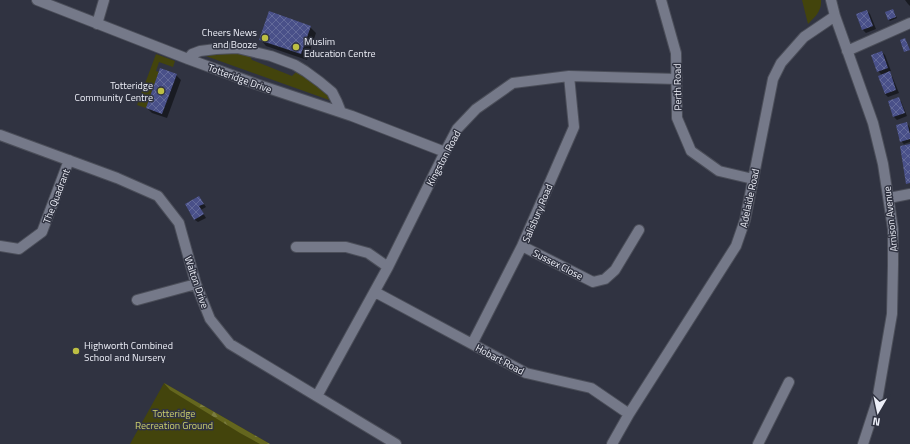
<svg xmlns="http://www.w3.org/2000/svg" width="910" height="444" font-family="'Titillium Web',sans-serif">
  <defs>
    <pattern id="forest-firs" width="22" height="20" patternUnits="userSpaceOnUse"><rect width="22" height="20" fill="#64661e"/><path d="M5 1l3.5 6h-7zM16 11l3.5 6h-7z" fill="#7a7c3f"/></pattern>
    <pattern id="building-cross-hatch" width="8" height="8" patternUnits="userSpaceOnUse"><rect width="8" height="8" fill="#495089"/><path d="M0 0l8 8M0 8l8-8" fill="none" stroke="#636a9a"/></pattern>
  </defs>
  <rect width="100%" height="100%" fill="#303341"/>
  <path fill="#43440c" d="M 802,0 L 821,0 C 822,11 815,17 808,24 Z
    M 239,51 L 250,56 L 252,60 L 292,76 L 296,72 L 301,72 L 333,95 L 332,101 L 203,55 Z
    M 156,54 L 175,61 L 173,67 L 159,62 L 156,71 L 159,72 L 146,108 L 137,105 Z
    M 164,383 L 270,444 L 130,444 Z"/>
  <path fill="url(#forest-firs)" d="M 164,383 L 270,444 L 260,444 L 240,433 L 170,390 Z"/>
  <path fill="#0007" d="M 905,0 L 910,0 L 910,6 L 908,4 Z
    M 893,10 L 897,18 L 890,21 L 889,20 Z
    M 867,11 L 870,14 L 876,29 L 866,33 L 863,30 Z
    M 310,27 L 316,33 L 307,60 L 266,46 L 260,39 Z
    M 882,52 L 885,55 L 891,71 L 888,71 L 892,76 L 899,93 L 888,97 L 885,94 L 879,76 L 882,75 L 878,71 Z
    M 176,75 L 181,80 L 167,118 L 152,113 L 147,108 Z
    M 898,98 L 901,101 L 907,116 L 897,120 L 894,117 L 889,102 Z
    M 907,123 L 910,128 L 910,142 L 904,144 L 901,141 Z
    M 199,197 L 206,207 L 201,210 L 206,218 L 198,222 L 195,220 L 186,205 Z"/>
  <path fill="url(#building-cross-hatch)" d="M 893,9 L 896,17 L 888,20 L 885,12 Z
    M 867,10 L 873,26 L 862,30 L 856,14 Z
    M 269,11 L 311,26 L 301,54 L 259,40 Z
    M 905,38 L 910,50 L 904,52 L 900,40 Z
    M 882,51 L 888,68 L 877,72 L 871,55 Z
    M 160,68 L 177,74 L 162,114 L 146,108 Z
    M 890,71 L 896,90 L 885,94 L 878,76 Z
    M 899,97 L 905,113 L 893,117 L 888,101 Z
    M 907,122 L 910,134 L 910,139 L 900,142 L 896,125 Z
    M 910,144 L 910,183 L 906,184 L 900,146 Z
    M 199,196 L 204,204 L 199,206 L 204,214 L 194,220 L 185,204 Z"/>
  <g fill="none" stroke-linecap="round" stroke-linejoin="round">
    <defs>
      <path id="minor" d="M 37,0 L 188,59 L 256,84 L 352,116 L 445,152
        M 661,0 L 676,53 L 677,118 L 691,151 L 719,171 L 753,179
        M 831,0 L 835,16 L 873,123 L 883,164 L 893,229 L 893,265 L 892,314 L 877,401 L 863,444
        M 97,24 L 104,0
        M 847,51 L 910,23
        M 188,59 L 192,54 L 200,51 L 216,49 L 237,48 L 271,56 L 295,65 L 305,71 L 320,82 L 332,92 L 337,102 L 341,112
        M 0,135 L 117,178 L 158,196 L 179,223 L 196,284 L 210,319 L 230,344 L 396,444
        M 889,198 L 910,194
        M 0,246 L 19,249 L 42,232 L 69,160
        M 522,246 L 593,282 L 605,279 L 615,270 L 639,230
        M 296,247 L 346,247 L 368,253 L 388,267
        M 375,292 L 526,373 L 591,388 L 629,414
        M 137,300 L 196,284
        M 472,344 L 522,246 L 574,127 L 569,76
        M 317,396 L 388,267 L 445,152 L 457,129 L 476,109 L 513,83 L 569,76 L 677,79
        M 612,444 L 629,414 L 736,246 L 745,220 L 773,79 L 781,63 L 804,37 L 835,16
        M 758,444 L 789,382"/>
    </defs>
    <use href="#minor" stroke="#4b4e59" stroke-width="12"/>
    <use href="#minor" stroke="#757989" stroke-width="10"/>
  </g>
  <g fill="#bdbf43" stroke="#303341" stroke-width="1.5">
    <circle cx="265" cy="38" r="4"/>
    <circle cx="296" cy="47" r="4"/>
    <circle cx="161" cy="91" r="4"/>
    <circle cx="76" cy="351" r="4"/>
  </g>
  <g text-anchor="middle" stroke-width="3" stroke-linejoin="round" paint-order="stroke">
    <g font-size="10" fill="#eceef7" stroke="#303341" text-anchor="end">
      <text x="257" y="36">Cheers News<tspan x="257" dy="12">and Booze</tspan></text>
      <text x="304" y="45" text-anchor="start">Muslim<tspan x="304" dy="12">Education Centre</tspan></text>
      <text x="153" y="89">Totteridge<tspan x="153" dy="12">Community Centre</tspan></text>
      <text x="84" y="349" text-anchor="start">Highworth Combined<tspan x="84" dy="12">School and Nursery</tspan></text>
    </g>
    <g font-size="10" fill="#eceef7" stroke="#303341">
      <text transform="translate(240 78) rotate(20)" y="4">Totteridge Drive</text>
      <text transform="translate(677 87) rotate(-91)" y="4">Perth Road</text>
      <text transform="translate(443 158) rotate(-62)" y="4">Kingston Road</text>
      <text transform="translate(56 196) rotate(-69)" y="4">The Quadrant</text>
      <text transform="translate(749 198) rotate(-78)" y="4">Adelaide Road</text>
      <text transform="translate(537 213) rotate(-67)" y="4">Salisbury Road</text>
      <text transform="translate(890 219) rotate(-96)" y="4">Arnison Avenue</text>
      <text transform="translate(558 264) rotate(27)" y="4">Sussex Close</text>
      <text transform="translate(197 282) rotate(71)" y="4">Walton Drive</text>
      <text transform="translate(500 359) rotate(28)" y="4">Hobart Road</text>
    </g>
    <g font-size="10" fill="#cbce6c" stroke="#303341">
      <text x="174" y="417">Totteridge<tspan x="174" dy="12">Recreation Ground</tspan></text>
    </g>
  </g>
  <g transform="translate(878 412) rotate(189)" stroke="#303341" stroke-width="3" paint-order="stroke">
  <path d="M0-3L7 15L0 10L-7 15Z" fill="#eceef7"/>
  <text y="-6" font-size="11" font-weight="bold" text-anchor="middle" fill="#eceef7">N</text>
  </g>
</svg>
